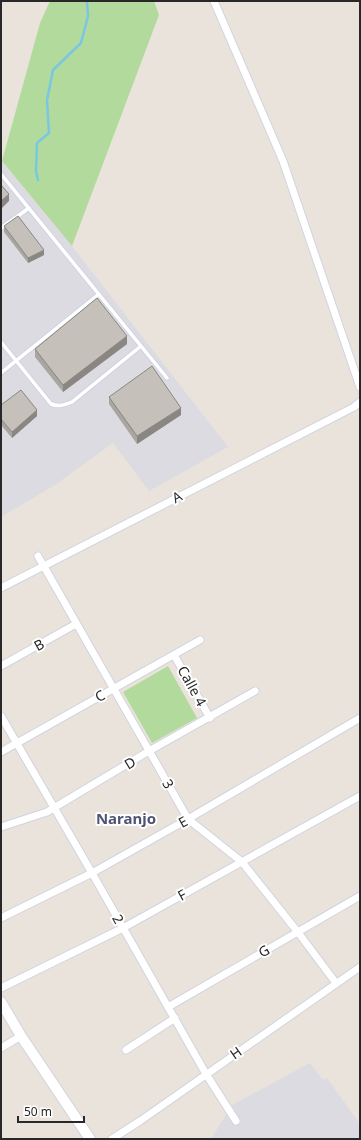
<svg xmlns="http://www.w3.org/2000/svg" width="361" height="1140" font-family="'Noto Sans',sans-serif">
  <rect width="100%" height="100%" fill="#e9e3db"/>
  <path fill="#dddbe2" d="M 1,160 L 72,246 L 228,447 L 149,491 L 113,443 L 55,485 L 1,517 Z
    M 310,1063 L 323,1080 L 327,1078 L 360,1124 L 360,1139 L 211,1139 L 232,1105 Z"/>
  <path fill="#b3da9d" d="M 50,1 L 154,1 L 159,15 L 72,246 L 2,161 L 40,23 Z
    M 168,666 L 197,718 L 152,743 L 123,692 Z"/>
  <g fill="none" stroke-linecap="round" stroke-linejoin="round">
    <path stroke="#79c7e1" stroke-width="2.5" d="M 38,180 L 36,171 L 37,143 L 49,133 L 47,100 L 53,70 L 81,43 L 88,16 L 87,1"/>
    <defs>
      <path id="service" d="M 1,174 L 167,378
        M 1,228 L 29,208
        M 1,342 L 51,404 C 59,407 64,405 72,402 L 141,346
        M 1,373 L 99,294"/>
      <path id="minor" d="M 214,1 L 283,161 L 360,387
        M 38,556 L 188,819 L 242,862 L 297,931 L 336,983
        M 1,588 L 354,407 L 360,402
        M 174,655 L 210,718
        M 1,666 L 76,624
        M 1,716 L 92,873 L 206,1074 L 236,1121
        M 1,752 L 200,640
        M 1,827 L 47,812 L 149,751 L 255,691
        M 1,918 L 92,873 L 188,819 L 360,718
        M 1,988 L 123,928 L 360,796
        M 168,1007 L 360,896
        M 1,1048 L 21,1036
        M 126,1050 L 175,1018
        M 112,1139 L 140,1121 L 360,967"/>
      <path id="secondary" d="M 1,1002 L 21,1036 L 90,1139"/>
    </defs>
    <use href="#service" stroke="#d1d4e0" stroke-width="5.5"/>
    <use href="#minor" stroke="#d1d4e0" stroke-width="9"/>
    <use href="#secondary" stroke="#d1d4e0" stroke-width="12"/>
    <use href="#service" stroke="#fff" stroke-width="3.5"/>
    <use href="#minor" stroke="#fff" stroke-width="7"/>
    <use href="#secondary" stroke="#fff" stroke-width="10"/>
  </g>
  <path fill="#a9a6a0" d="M 4,226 L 44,255 L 28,263 L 4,232 Z
    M 127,344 L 63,392 L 35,357 L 35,349 Z
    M 109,397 L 181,415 L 137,444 L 109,404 Z
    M 1,405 L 37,416 L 12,438 L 1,425 Z"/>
  <path fill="#8a8782" d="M 9,194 L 9,201 L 1,209 L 1,201 Z
    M 44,250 L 44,255 L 28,263 L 28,258 Z
    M 127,336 L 127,344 L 63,392 L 63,385 Z
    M 181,408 L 181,415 L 137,444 L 137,436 Z
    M 37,410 L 37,416 L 12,438 L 12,432 Z"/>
  <path fill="#c5c1ba" stroke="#8a8782" d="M 1,185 L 9,194 L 1,201 Z
    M 18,216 L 44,250 L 28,258 L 4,226 Z
    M 97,298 L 127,336 L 63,385 L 35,349 Z
    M 152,366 L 181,408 L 137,436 L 109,397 Z
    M 21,390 L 37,410 L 12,432 L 1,419 L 1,405 Z"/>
  <g text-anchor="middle" stroke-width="4" stroke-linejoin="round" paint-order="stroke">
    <g font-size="14" fill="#282828" stroke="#fff">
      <text transform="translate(177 497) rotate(-27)" y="5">A</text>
      <text transform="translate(39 645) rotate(-29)" y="5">B</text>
      <text transform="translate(192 686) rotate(61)" y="5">Calle 4</text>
      <text transform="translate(100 696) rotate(-29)" y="5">C</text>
      <text transform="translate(130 763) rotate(-31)" y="5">D</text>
      <text transform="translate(168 784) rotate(60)" y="5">3</text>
      <text transform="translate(183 822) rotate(-29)" y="5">E</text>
      <text transform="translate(182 895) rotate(-29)" y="5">F</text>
      <text transform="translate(118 919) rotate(61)" y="5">2</text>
      <text transform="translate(264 951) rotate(-30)" y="5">G</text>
      <text transform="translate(236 1053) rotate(-35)" y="5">H</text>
    </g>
    <g font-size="15" font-weight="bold" fill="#4e5574" stroke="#fff">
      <text x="126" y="824">Naranjo</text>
    </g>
  </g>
  <rect width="361" height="1140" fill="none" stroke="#282828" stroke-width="4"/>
  <path d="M18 1116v6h66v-6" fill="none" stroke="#282828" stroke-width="2"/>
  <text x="24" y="1116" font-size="12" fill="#282828" stroke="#ffffff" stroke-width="3" paint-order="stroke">50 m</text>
</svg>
